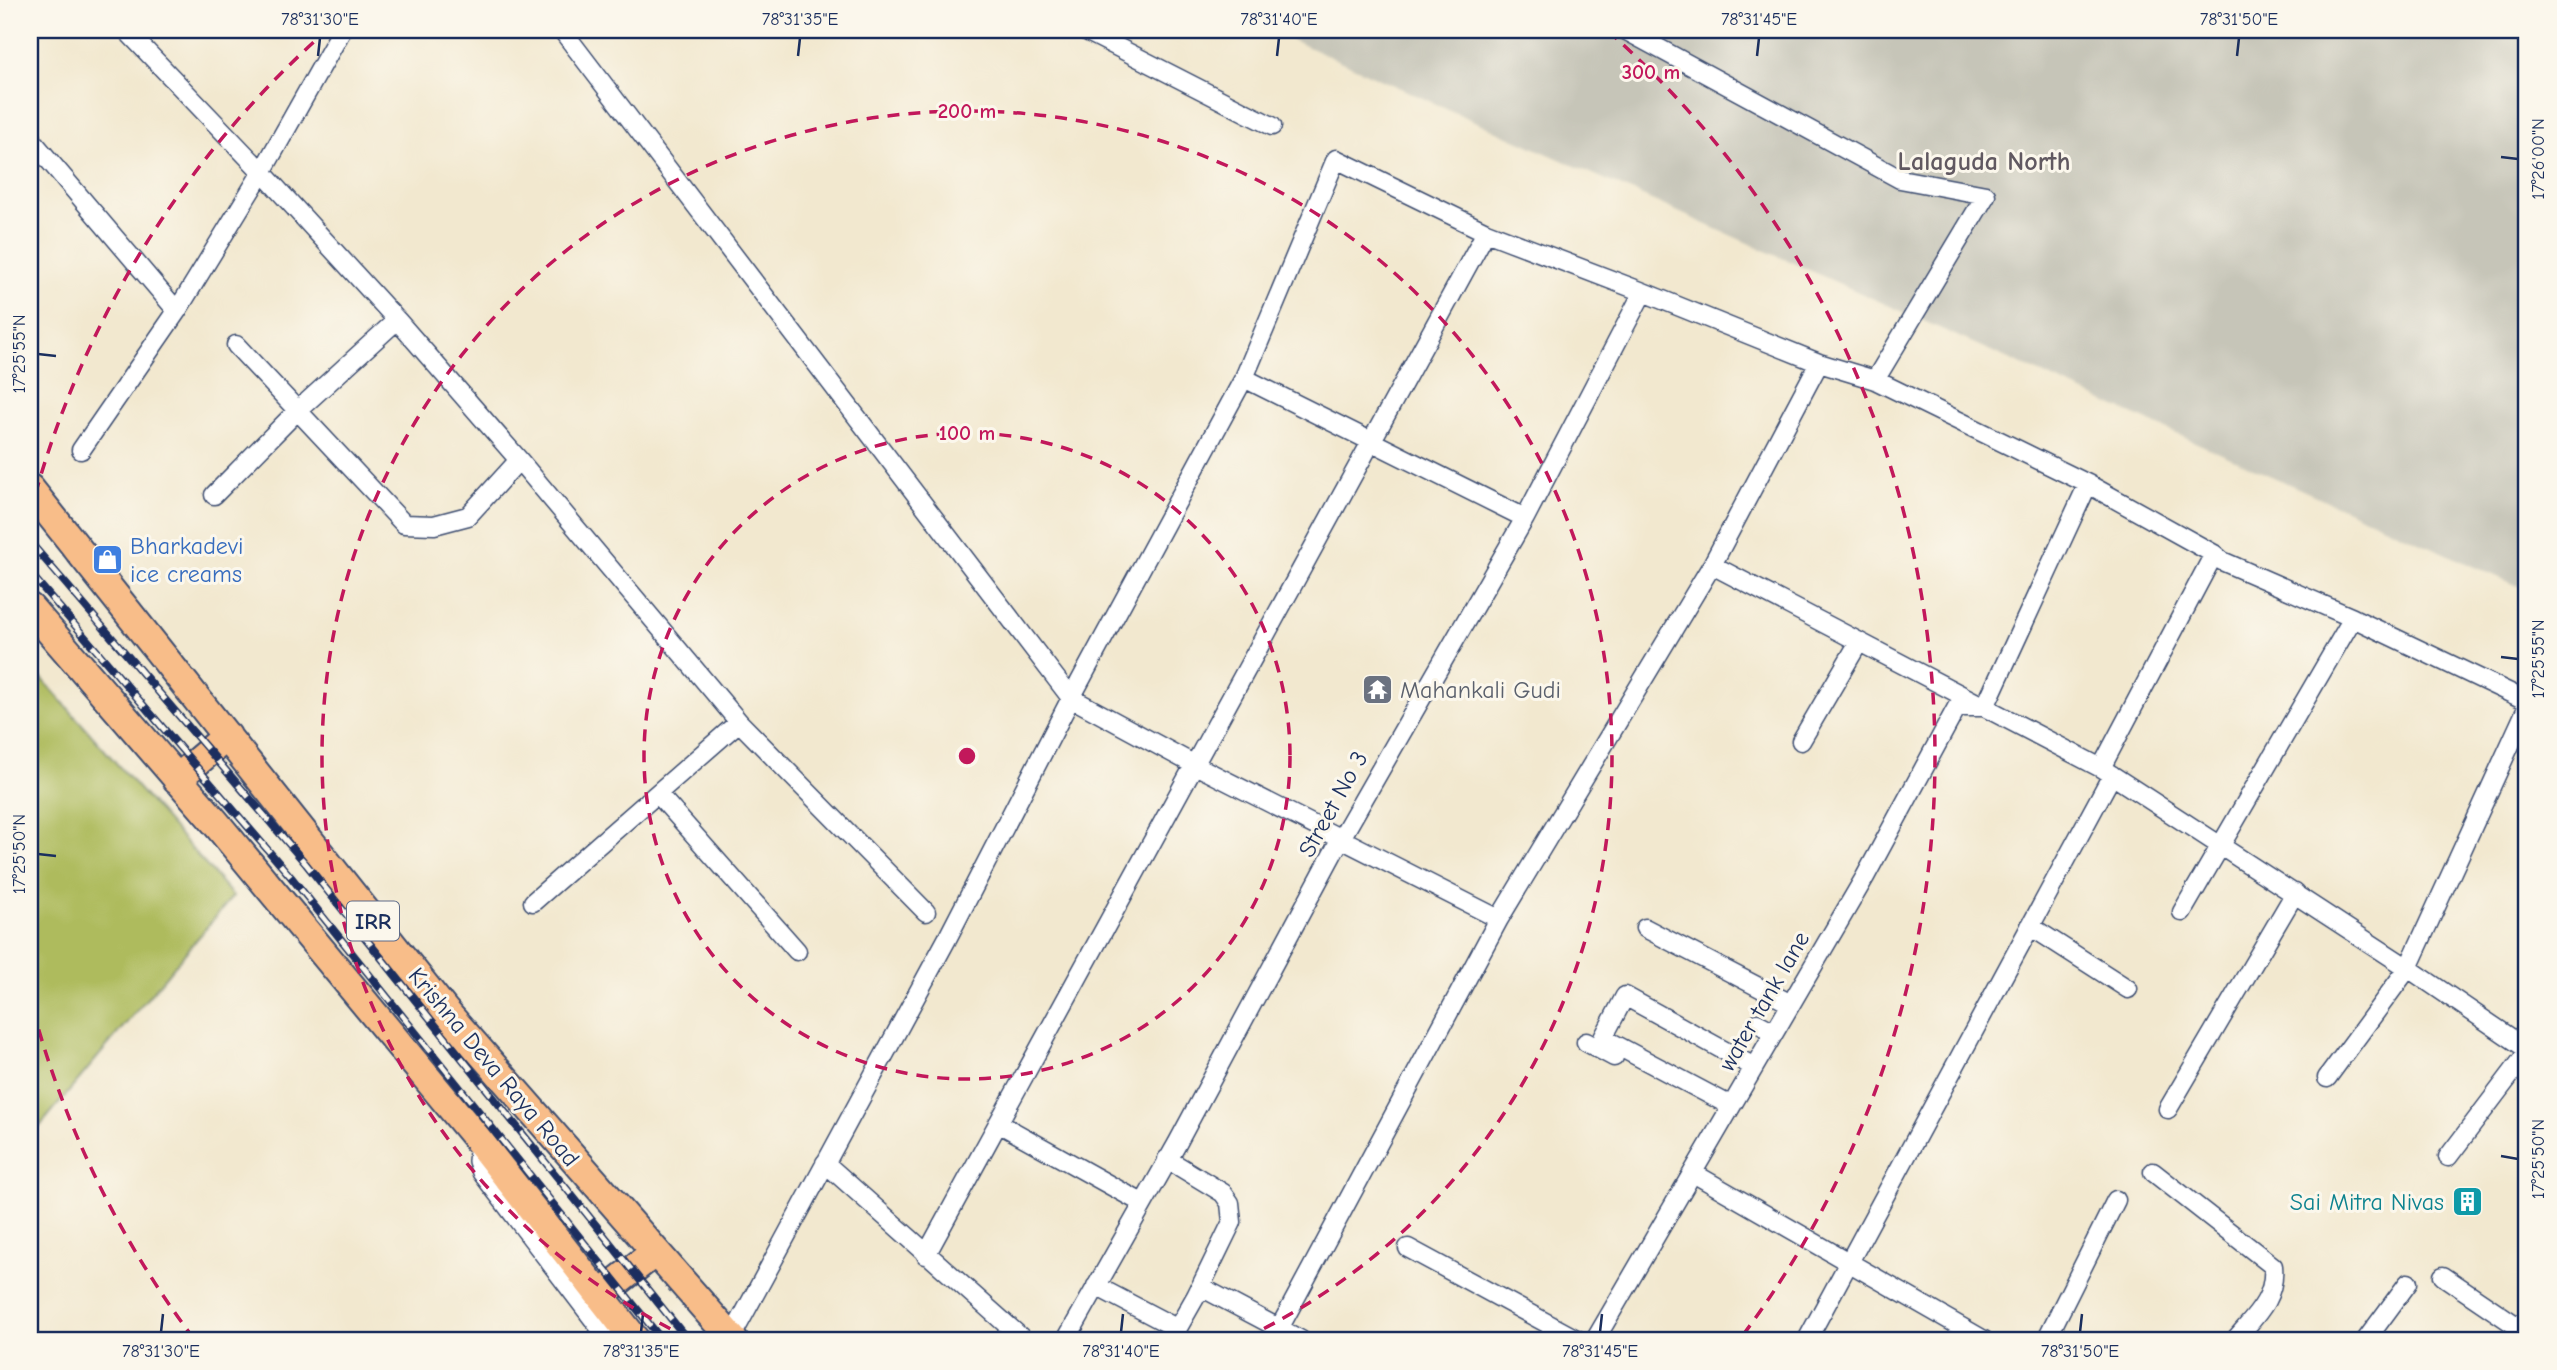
<svg xmlns="http://www.w3.org/2000/svg" width="2557" height="1370" font-family="'Comic Neue',sans-serif">
  <rect width="100%" height="100%" fill="#fbf7ec"/>
  <filter id="ink" filterUnits="userSpaceOnUse"><feTurbulence type="fractalNoise" baseFrequency=".0143" numOctaves="2"/><feDisplacementMap in="SourceGraphic" scale="14" xChannelSelector="R" yChannelSelector="G"/><feConvolveMatrix kernelMatrix="1 2 1 2 8 2 1 2 1" color-interpolation-filters="sRGB"/></filter>
  <filter id="wash" filterUnits="userSpaceOnUse"><feTurbulence type="fractalNoise" baseFrequency=".00686" numOctaves="4" result="noise"/><feDisplacementMap in="SourceGraphic" scale="28" xChannelSelector="R" yChannelSelector="G"/><feGaussianBlur stdDeviation="1.57" result="paint"/><feColorMatrix in="noise" values="0 0 0 0 0 0 0 0 0 0 0 0 0 0 0 0 0 1.4 0 .05"/><feComposite in="paint" operator="in"/></filter>
  <g filter="url(#wash)">
    <rect width="100%" height="100%" fill="#f2e8cf"/>
    <path fill="#c6c5b8" d="M 1270,30 L 2527,30 L 2527,590 Z"/>
    <path fill="#aebb5d" stroke="#64755e" stroke-width="2" d="M 30,665 L 233,896 L 30,1138 Z"/>
  </g>
  <g filter="url(#ink)">
    <g fill="none" stroke-linecap="round" stroke-linejoin="round">
      <defs>
        <path id="minor" d="M 126,30 L 262,172 L 397,320 L 519,460 L 739,722 L 926,912
          M 562,30 L 1071,698 L 1193,764 L 1499,919
          M 1084,30 L 1272,126
          M 1625,30 L 1900,179 L 1986,195 L 1875,380
          M 30,138 L 177,311
          M 236,345 L 404,524 L 434,525 L 468,516 L 519,460
          M 1244,378 L 1525,518
          M 81,450 L 177,311 L 262,172 L 342,30
          M 214,495 L 297,411 L 397,320
          M 1712,565 L 2101,768 L 2408,968 L 2527,1049
          M 1801,741 L 1859,642
          M 2101,768 L 2214,554
          M 658,794 L 797,951
          M 533,902 L 739,722
          M 2182,912 L 2353,618
          M 2030,926 L 2128,989
          M 1645,928 L 1791,1004
          M 1757,1023 L 1774,1032
          M 1586,1042 L 1614,1057
          M 2327,1078 L 2408,968 L 2527,708
          M 1731,1106 L 1603,1038 L 1625,996 L 1754,1067
          M 2168,1109 L 2295,893
          M 998,1123 L 1142,1203
          M 2448,1157 L 2527,1053
          M 1167,1159 L 1223,1193 L 1230,1203 L 1232,1222 L 1196,1296 L 1171,1340
          M 825,1163 L 1024,1340
          M 2153,1172 L 2273,1266 C 2276,1299 2255,1316 2235,1340
          M 1693,1173 L 1984,1340
          M 1408,1248 L 1578,1340
          M 926,1255 L 1486,232
          M 2443,1276 L 2527,1333
          M 1096,1286 L 1178,1329
          M 1201,1287 L 1301,1340
          M 731,1338 L 947,939 L 1071,698 L 1244,378 L 1336,159 L 1486,232 L 1643,292 L 1819,363 L 1875,380 L 2088,484 L 2214,554 L 2222,561 L 2353,618 L 2527,701
          M 1066,1340 L 1177,1144 L 1340,840 L 1525,518 L 1643,292
          M 1273,1340 L 1499,919 L 1712,565 L 1819,363
          M 1595,1340 L 1865,877 L 1957,707 L 1985,707 L 2088,484
          M 1807,1340 L 2112,775
          M 2046,1340 L 2116,1200
          M 2366,1340 L 2408,1283"/>
        <path id="tertiary" d="M 481,1143 L 479,1161 L 483,1172 L 611,1340"/>
        <path id="primary" d="M 30,489 L 444,1010 L 733,1340
          M 30,608 L 215,822 L 479,1141 L 635,1340
          M 177,779 L 227,736
          M 600,1295 L 654,1253"/>
      </defs>
      <use href="#minor" stroke="#3b4b6f" stroke-width="21"/>
      <use href="#tertiary" stroke="#3b4b6f" stroke-width="24"/>
      <use href="#primary" stroke="#3b4b6f" stroke-width="32"/>
      <use href="#minor" stroke="#fff" stroke-width="18"/>
      <use href="#tertiary" stroke="#fff" stroke-width="21"/>
      <use href="#primary" stroke="#f8bd89" stroke-width="28"/>
      <defs>
        <path id="rail" d="M 30,542 L 306,864 L 688,1340
          M 30,573 L 291,877 L 662,1340"/>
      </defs>
      <use href="#rail" stroke="#1b2f5e" stroke-width="8"/>
      <use href="#rail" stroke="#fbf7ec" stroke-width="5" stroke-dasharray="16" stroke-linecap="butt"/>
    </g>
  </g>
  <path fill="none" stroke="#1b2f5e" stroke-width="2.5" d="M 318,56 L 320,38M 798,56 L 800,38M 1277,56 L 1279,38M 1757,56 L 1759,38M 2237,56 L 2239,38M 2501,157 L 2518,159M 38,354 L 56,356M 2501,657 L 2518,659M 38,854 L 56,856M 2501,1156 L 2518,1159M 161,1332 L 163,1314M 641,1332 L 643,1314M 1121,1332 L 1123,1314M 1600,1332 L 1602,1314M 2080,1332 L 2082,1314"/>
  <g fill="none" stroke="#c2185b" stroke-width="3.5" stroke-dasharray="12 9">
    <circle cx="967" cy="756" r="323"/>
    <path d="M689 1338A645 645 0 1 1 1245 1338"/>
    <path d="M194 1339A968 968 0 0 1 30 998M30 514A968 968 0 0 1 326 31M1608 31A968 968 0 0 1 1740 1339"/>
  </g>
  <defs>
    <symbol id="shop-square" viewBox="-11 -11 22 22"><rect x="-9" y="-9" width="18" height="18" rx="4" fill="#3f7fe0" stroke="#fbf7ec"/><path d="M-5-2.5h2.3a2.7 3.5 0 0 1 5.4 0H5L5.5 6h-11ZM-1.5-2.5h3a1.5 2.3 0 0 0-3 0Z" fill="#fff"/></symbol>
    <symbol id="temple-square" viewBox="-11 -11 22 22"><rect x="-9" y="-9" width="18" height="18" rx="4" fill="#6b7280" stroke="#fbf7ec"/><path d="M0-6L5-2H3V0L6.5 2.5H4V6H1.5V3h-3V6H-4V2.5H-6.5L-3 0V-2H-5Z" fill="#fff"/></symbol>
    <symbol id="building-square" viewBox="-11 -11 22 22"><rect x="-9" y="-9" width="18" height="18" rx="4" fill="#0f9aa8" stroke="#fbf7ec"/><path d="M-4-6H4V6H1V3H-1V6H-4ZM-2.5-4.3h1.7v1.8h-1.7ZM.8-4.3h1.7v1.8H.8ZM-2.5-1h1.7V.8h-1.7ZM.8-1h1.7V.8H.8Z" fill="#fff"/></symbol>
  </defs>
  <g fill-rule="evenodd">
    <use href="#shop-square" x="90" y="542" width="35" height="35"/>
    <use href="#temple-square" x="1360" y="672" width="35" height="35"/>
    <use href="#building-square" x="2450" y="1184" width="35" height="35"/>
  </g>
  <g text-anchor="middle" stroke-width="6" stroke-linejoin="round" paint-order="stroke">
    <rect fill="#fbf7ec" stroke="#5e6b89" stroke-width="2" x="347" y="901.5" width="52" height="39" rx="5"/>
    <g font-size="23" font-weight="bold" fill="#1b2f5e">
      <text x="373" y="929">IRR</text>
    </g>
    <g font-size="24" fill="#366cbe" stroke="#fbf7ec" text-anchor="start">
      <text x="130" y="554">Bharkadevi<tspan x="130" dy="28">ice creams</tspan></text>
    </g>
    <g font-size="24" fill="#5b616d" stroke="#fbf7ec" text-anchor="start">
      <text x="1400" y="698">Mahankali Gudi</text>
    </g>
    <g font-size="24" fill="#1b2f5e" stroke="#fbf7ec">
      <text transform="translate(1333 804) rotate(-61)" y="8">Street No 3</text>
      <text transform="translate(1764 1001) rotate(-60)" y="8">water tank lane</text>
      <text transform="translate(494 1067) rotate(50)" y="8">Krishna Deva Raya Road</text>
    </g>
    <g font-size="24" fill="#0d838f" stroke="#fbf7ec" text-anchor="end">
      <text x="2444" y="1210">Sai Mitra Nivas</text>
    </g>
    <g font-size="26" font-weight="bold" fill="#615961" stroke="#fbf7ec">
      <text x="1984" y="170">Lalaguda North</text>
    </g>
  </g>
  <circle cx="967" cy="756" r="10" fill="#c2185b" stroke="#fbf7ec" stroke-width="3.5"/>
  <g font-size="21" text-anchor="middle" font-weight="bold" fill="#c2185b" stroke="#fbf7ec" stroke-width="6" stroke-linejoin="round" paint-order="stroke">
    <text x="1651" y="79">300 m</text>
    <text x="967" y="118">200 m</text>
    <text x="967" y="440">100 m</text>
  </g>
  <rect width="2557" height="1370" fill="none" stroke="#fbf7ec" stroke-width="77"/>
  <rect x="38" y="38" width="2480" height="1294" fill="none" stroke="#1b2f5e" stroke-width="2.5"/>
  <g font-size="18" text-anchor="middle" fill="#1b2f5e">
    <text x="320" y="25">78°31'30"E</text>
    <text x="800" y="25">78°31'35"E</text>
    <text x="1279" y="25">78°31'40"E</text>
    <text x="1759" y="25">78°31'45"E</text>
    <text x="2239" y="25">78°31'50"E</text>
    <text transform="translate(2538 159) rotate(-90)" y="6">17°26'00"N</text>
    <text transform="translate(19 354) rotate(-90)" y="6">17°25'55"N</text>
    <text transform="translate(2538 659) rotate(-90)" y="6">17°25'55"N</text>
    <text transform="translate(19 854) rotate(-90)" y="6">17°25'50"N</text>
    <text transform="translate(2538 1159) rotate(-90)" y="6">17°25'50"N</text>
    <text x="161" y="1357">78°31'30"E</text>
    <text x="641" y="1357">78°31'35"E</text>
    <text x="1121" y="1357">78°31'40"E</text>
    <text x="1600" y="1357">78°31'45"E</text>
    <text x="2080" y="1357">78°31'50"E</text>
  </g>
</svg>
